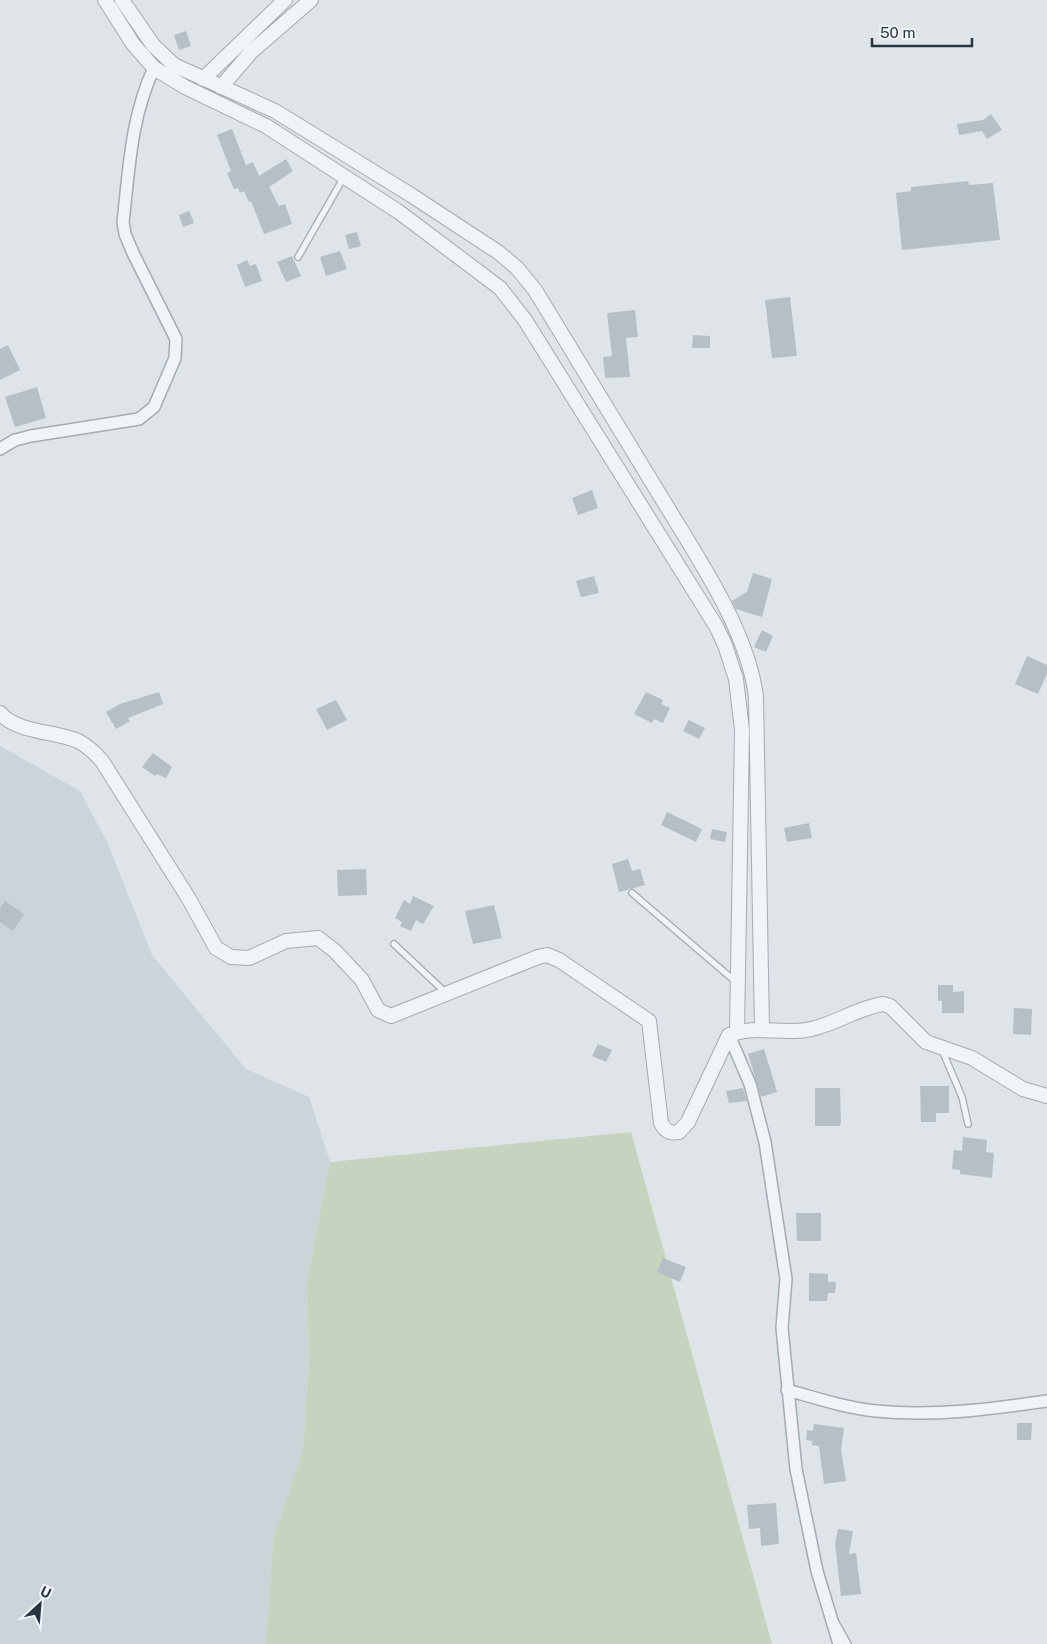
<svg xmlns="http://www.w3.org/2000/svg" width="1047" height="1644" font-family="'Public Sans',sans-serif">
  <rect width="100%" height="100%" fill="#dee4e8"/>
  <path fill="#ccd4da" d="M 0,746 L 80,791 L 108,844 L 152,955 L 246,1069 L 309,1097 L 330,1162 L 307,1281 L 309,1366 L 303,1449 L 273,1541 L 266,1644 L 0,1644 Z"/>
  <path fill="#c8d3bf" d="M 631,1132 L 772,1644 L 266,1644 L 273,1541 L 303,1449 L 309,1366 L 307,1281 L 330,1162 Z"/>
  <path fill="#b5bfc5" d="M 186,31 L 191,46 L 179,50 L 174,35 Z
    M 991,114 L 1002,130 L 987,139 L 982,131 L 959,135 L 957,124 L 983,120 Z
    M 232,129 L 246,165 L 253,162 L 259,176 L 286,159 L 293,171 L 269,187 L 279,206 L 285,204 L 292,224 L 264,234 L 251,201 L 249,202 L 244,191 L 240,193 L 238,188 L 234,189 L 227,173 L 231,171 L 217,135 Z
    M 968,181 L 969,185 L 993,183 L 1000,240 L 902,250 L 896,193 L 911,191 L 911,187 Z
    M 189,211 L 194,223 L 183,227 L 179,215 Z
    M 357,232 L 361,246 L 349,249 L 345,235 Z
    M 340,251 L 347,269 L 326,276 L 320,257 Z
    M 292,256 L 301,276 L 286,282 L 277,262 Z
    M 247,260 L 250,266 L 256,264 L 262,281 L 245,287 L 237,265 Z
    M 790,297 L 797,356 L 772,358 L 765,300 Z
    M 635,310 L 638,337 L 626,338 L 630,377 L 605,378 L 603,357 L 612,356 L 607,313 Z
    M 693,335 L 710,336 L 710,348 L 692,348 Z
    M 8,345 L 20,370 L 0,380 L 0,349 Z
    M 37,387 L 46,418 L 15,427 L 5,397 Z
    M 592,490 L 598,508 L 578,515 L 572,498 Z
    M 753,573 L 772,579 L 762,617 L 736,609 L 732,601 L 747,592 Z
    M 594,576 L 599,593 L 581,597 L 576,581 Z
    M 762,630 L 773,636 L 766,652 L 754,647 Z
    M 1027,656 L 1047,665 L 1047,674 L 1038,694 L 1015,684 Z
    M 159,692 L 163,704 L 128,718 L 130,721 L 116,729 L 106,712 L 120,704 Z
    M 646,692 L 663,700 L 661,704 L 670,708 L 663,723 L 654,719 L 652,723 L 634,714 Z
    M 336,700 L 347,720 L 327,730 L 316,709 Z
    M 689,720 L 705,728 L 699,739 L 683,731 Z
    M 153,753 L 172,767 L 166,778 L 157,774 L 155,776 L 142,767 Z
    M 667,812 L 702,829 L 696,842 L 661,825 Z
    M 809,823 L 812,838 L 787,842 L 784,828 Z
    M 712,829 L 727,832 L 725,842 L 710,839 Z
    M 628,859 L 632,871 L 640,869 L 645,885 L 619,892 L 612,864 Z
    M 366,869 L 367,895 L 338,896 L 337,870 Z
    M 413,896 L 434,906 L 423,924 L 416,920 L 411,931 L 400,926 L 402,922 L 395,918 L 404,900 L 410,904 Z
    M 5,901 L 24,914 L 13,931 L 0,922 L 0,908 Z
    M 494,905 L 502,938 L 473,944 L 465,911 Z
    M 938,985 L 953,985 L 953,992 L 964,991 L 964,1013 L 942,1013 L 942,1001 L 938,1001 Z
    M 1014,1008 L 1032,1009 L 1031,1035 L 1013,1034 Z
    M 598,1044 L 612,1050 L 606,1062 L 592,1056 Z
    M 764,1049 L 777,1092 L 761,1097 L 748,1054 Z
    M 920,1086 L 949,1086 L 949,1113 L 936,1113 L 936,1122 L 921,1122 Z
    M 743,1088 L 747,1101 L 729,1103 L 726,1091 Z
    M 815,1088 L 840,1088 L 841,1123 L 839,1126 L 815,1126 Z
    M 963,1137 L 987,1140 L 986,1152 L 994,1153 L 992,1178 L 960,1174 L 960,1170 L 952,1169 L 954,1150 L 962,1151 Z
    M 796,1213 L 821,1213 L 821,1241 L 797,1241 Z
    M 663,1258 L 686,1267 L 680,1282 L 657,1272 Z
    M 809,1273 L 828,1274 L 828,1282 L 836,1282 L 835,1293 L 828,1293 L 827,1301 L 809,1301 Z
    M 1017,1423 L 1032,1423 L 1031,1440 L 1017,1440 Z
    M 814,1424 L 844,1428 L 841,1450 L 846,1481 L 824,1484 L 819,1446 L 812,1445 L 812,1441 L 806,1440 L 807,1430 L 813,1431 Z
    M 776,1503 L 779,1544 L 761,1546 L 760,1528 L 749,1529 L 747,1505 Z
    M 838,1529 L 853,1531 L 849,1554 L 856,1553 L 861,1594 L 841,1596 L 835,1544 Z"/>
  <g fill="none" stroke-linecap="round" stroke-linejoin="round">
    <defs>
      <path id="service" d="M 298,257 L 344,177
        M 632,893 L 736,982
        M 394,944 L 446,993
        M 942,1050 L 962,1097 L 968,1124
        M 835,1621 L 848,1644"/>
      <path id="minor" d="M 0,449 L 15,440 L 31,436 L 139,419 L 154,407 L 175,358 L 176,339 L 133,253 L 125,234 L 123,222 C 129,170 131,116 154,68
        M 729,1035 L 750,1084 L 765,1142 L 786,1279 L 782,1328 L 796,1469 L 817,1571 L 839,1644
        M 787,1390 C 816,1398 846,1408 876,1411 C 933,1417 991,1409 1047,1401"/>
      <path id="tertiary" d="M 105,0 L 133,44 L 154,68 L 185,87 L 266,126 L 399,212 L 500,288 L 525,320 L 716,626 L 725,645 L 736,679 L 742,730 L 737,1032
        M 122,0 L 153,45 L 174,65 L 275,111 L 411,195 L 498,252 L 517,268 L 535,290 C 577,359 619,428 661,497 C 696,555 748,630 756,697 L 762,1029
        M 203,79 L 285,0
        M 221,87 L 251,52 L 311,0
        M 0,713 C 17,733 55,731 78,741 C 88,746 95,753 102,761 L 189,899 L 216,948 L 231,957 L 249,958 L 286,941 L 318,938 L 335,951 L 362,980 L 378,1010 L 391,1016 L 538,957 L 547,955 L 559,960 L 649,1021 L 661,1123 C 665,1131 670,1134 679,1132 L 688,1122 L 729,1035 C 755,1025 780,1034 806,1030 C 833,1026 856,1008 883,1004 L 890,1006 L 926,1042 L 972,1058 L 1023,1089 L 1047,1096"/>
    </defs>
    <use href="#service" stroke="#a3acb2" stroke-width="8"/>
    <use href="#minor" stroke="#a3acb2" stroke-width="14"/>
    <use href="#tertiary" stroke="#a3acb2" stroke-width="16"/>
    <use href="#service" stroke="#f1f4f7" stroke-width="5.5"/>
    <use href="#minor" stroke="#f1f4f7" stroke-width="11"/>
    <use href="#tertiary" stroke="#f1f4f7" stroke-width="14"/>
  </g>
  <g transform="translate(40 1604) rotate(26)" stroke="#eef3f6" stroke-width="4" paint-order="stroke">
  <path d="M0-4L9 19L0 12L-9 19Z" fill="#273540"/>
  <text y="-8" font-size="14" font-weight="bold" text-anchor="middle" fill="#273540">U</text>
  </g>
  <path d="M872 38v8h100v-8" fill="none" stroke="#273540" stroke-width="2.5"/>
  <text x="880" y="38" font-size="15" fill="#273540" stroke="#eef3f6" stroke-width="4" paint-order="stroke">50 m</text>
</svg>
